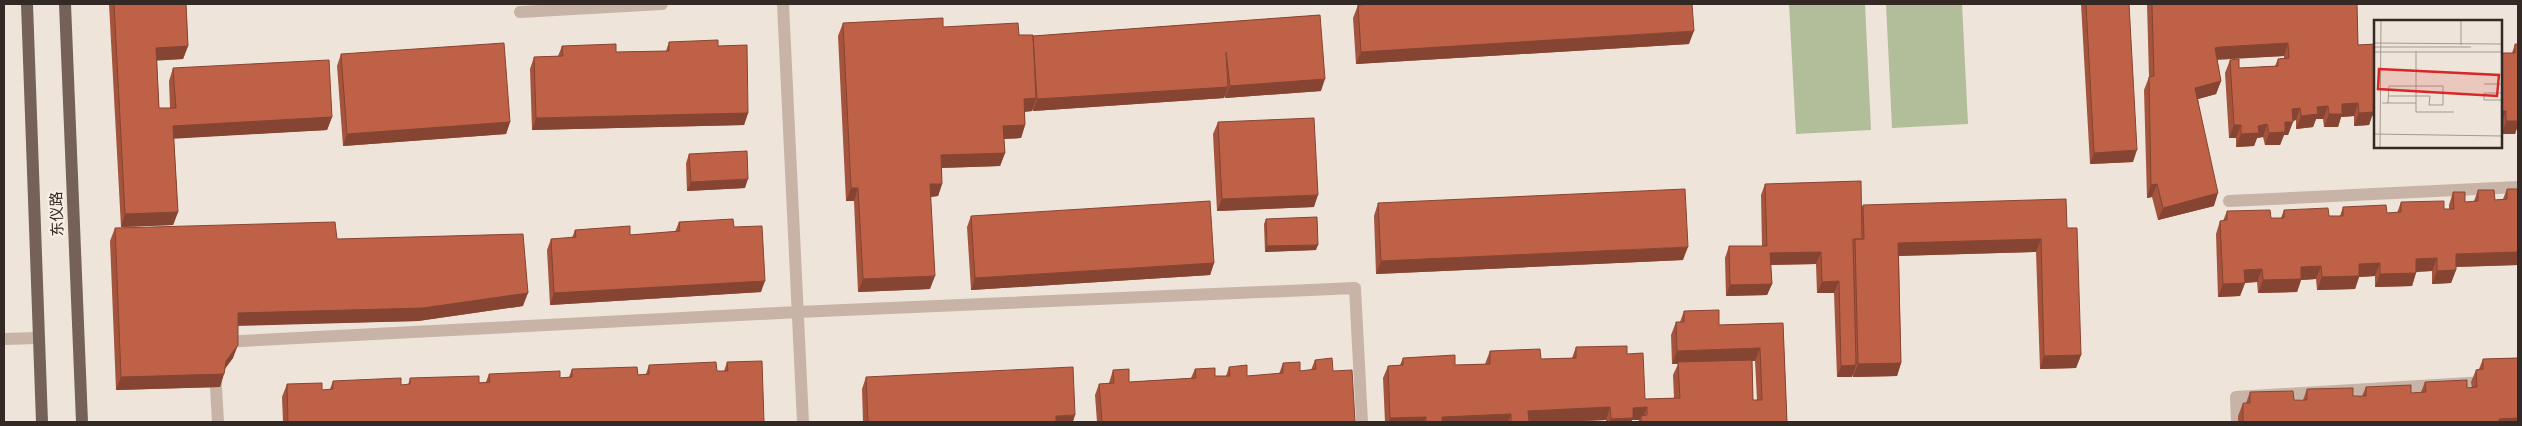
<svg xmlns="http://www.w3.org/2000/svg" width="2522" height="426" font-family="Signika,'Noto Sans SC',sans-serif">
  <rect width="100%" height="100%" fill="#efe4d9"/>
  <path fill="#b2bd9a" d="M 1789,4 L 1865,4 L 1871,130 L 1796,134 Z
    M 1886,4 L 1962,4 L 1968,124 L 1892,128 Z"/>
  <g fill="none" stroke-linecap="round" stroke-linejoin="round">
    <path stroke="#c7b4a6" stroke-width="12" d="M 783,4 L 803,422
      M 520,12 L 662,4
      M 2229,201 L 2518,187
      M 4,339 L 37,338
      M 222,342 L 798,312 L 1355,288 L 1362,422
      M 215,370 L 218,422
      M 2237,422 L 2236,397 L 2518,380"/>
    <path stroke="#746158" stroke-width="12" d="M 27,4 L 42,422
      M 65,4 L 82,422"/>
  </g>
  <path fill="#a4533d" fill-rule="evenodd" d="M 109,4 L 186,4 L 188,46 L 183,59 L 157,60 L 159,108 L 170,108 L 169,81 L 173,68 L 332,117 L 327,130 L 174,138 L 178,212 L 173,225 L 121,227 Z
    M 2081,4 L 2129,4 L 2133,162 L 2090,164 Z
    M 2147,4 L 2357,4 L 2358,45 L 2376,44 L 2376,116 L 2372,116 L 2369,125 L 2354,126 L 2354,116 L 2341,117 L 2338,127 L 2324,127 L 2323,119 L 2316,119 L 2313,127 L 2296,129 L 2296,120 L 2293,121 L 2288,135 L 2284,135 L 2280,145 L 2265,145 L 2263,137 L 2257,138 L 2254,146 L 2236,147 L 2236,138 L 2229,138 L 2225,73 L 2230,60 L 2239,68 L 2275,66 L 2278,59 L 2284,58 L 2284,56 L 2217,59 L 2221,81 L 2216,94 L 2198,99 L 2214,206 L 2158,220 L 2152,197 L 2147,198 L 2144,90 L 2149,77 Z
    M 1358,5 L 1689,44 L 1356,64 L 1353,18 Z
    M 1320,15 L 1321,91 L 1225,98 L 1225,95 L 1224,98 L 1033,111 L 1032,109 L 1032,111 L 1025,112 L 1025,125 L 1021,138 L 1004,139 L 1005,153 L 1000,166 L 942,168 L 942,184 L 938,196 L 931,197 L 930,289 L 858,292 L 854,201 L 846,201 L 838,36 L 843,23 L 943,27 L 1019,35 L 1033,36 Z
    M 669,42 L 718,46 L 748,113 L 744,125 L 532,130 L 530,69 L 534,57 L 558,56 L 562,46 L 616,52 L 666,51 Z
    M 2515,44 L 2518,44 L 2518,125 L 2515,134 L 2502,134 L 2501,124 L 2501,53 L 2512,53 Z
    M 341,54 L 510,122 L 506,134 L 343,146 L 337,66 Z
    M 1218,122 L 1314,207 L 1217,211 L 1213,134 Z
    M 689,154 L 745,188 L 687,191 L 686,163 Z
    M 1765,184 L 1861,210 L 1863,205 L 2067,228 L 2081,355 L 2076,368 L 2040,369 L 2036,252 L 1899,256 L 1901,363 L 1897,376 L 1853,377 L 1853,374 L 1852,377 L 1837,377 L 1834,293 L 1817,293 L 1816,264 L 1771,265 L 1772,284 L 1767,295 L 1726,296 L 1725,258 L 1729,246 L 1762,246 L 1761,195 Z
    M 2507,189 L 2518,189 L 2518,265 L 2456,267 L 2456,270 L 2451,283 L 2432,284 L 2432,271 L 2416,272 L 2412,286 L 2375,287 L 2375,276 L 2359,277 L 2355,289 L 2317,290 L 2316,279 L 2301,280 L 2297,292 L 2258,293 L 2257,282 L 2245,283 L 2240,296 L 2218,297 L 2216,234 L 2220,221 L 2223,221 L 2227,211 L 2271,218 L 2281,218 L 2284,210 L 2329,216 L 2340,216 L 2343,207 L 2387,213 L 2397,213 L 2401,202 L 2444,209 L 2449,209 L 2449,205 L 2453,192 L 2465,202 L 2474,201 L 2478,190 L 2495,200 L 2503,199 Z
    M 1378,203 L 1683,260 L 1376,274 L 1374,216 Z
    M 971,216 L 1214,263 L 1210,275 L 971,290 L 967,227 Z
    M 1266,219 L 1316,250 L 1265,252 L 1264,224 Z
    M 679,222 L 734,227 L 761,292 L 550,305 L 547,250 L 551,239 L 572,238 L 575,230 L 630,235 L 675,232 Z
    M 115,228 L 337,239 L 523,306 L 418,321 L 238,325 L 233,358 L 225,369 L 220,387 L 116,390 L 110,241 Z
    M 1684,311 L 1719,325 L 1783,323 L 1787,422 L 1638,422 L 1639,420 L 1632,420 L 1631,422 L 1606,422 L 1606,420 L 1556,422 L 1385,422 L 1383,378 L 1388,366 L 1400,365 L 1403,358 L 1455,365 L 1485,364 L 1490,351 L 1541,359 L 1572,358 L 1576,347 L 1627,354 L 1645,399 L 1674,398 L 1673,375 L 1678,364 L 1672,364 L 1671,335 L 1676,322 L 1680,322 ZM 1752,361 L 1755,361 L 1757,400 L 1753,400 Z
    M 2518,358 L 2518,422 L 2238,422 L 2238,416 L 2243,403 L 2246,403 L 2250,392 L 2294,400 L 2303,400 L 2307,389 L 2353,396 L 2362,396 L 2366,387 L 2411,393 L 2421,392 L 2425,382 L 2467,388 L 2472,388 L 2471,382 L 2476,370 L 2479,369 L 2483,359 Z
    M 1315,360 L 1333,371 L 1355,422 L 1097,422 L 1095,395 L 1099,384 L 1109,383 L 1113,370 L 1129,382 L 1191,378 L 1195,369 L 1215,376 L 1226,376 L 1229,367 L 1247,376 L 1279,374 L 1283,363 L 1300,371 L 1311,370 Z
    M 727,362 L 764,422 L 283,422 L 282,397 L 287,384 L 322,390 L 330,389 L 333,381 L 401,385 L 408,385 L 410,378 L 479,383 L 486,382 L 489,374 L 560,378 L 569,377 L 572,369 L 638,375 L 646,374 L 649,365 L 717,371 L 724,371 Z
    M 866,377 L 1073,422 L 863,422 L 862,389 Z"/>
  <path fill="#864432" d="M 1694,31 L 1689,44 L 1356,64 L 1361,52 Z
    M 2288,43 L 2284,56 L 2215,60 L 2215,48 L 2220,47 Z
    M 188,46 L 183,59 L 151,61 L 156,48 Z
    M 1325,79 L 1321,91 L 1225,98 L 1230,86 Z
    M 2221,81 L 2216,94 L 2191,101 L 2195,88 Z
    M 1228,87 L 1224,98 L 1033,111 L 1037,99 Z
    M 1036,98 L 1032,111 L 1019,112 L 1024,99 Z
    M 2358,103 L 2354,116 L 2341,117 L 2338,127 L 2324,127 L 2329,114 L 2342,104 Z
    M 2373,104 L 2376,104 L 2376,116 L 2372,116 L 2369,125 L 2354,126 L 2359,113 Z
    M 2328,106 L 2323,119 L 2316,119 L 2313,127 L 2296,129 L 2301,116 L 2317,107 Z
    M 2300,108 L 2296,120 L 2288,122 L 2292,109 Z
    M 2501,111 L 2506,111 L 2501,124 Z
    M 748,113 L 744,125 L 532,130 L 536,118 Z
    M 2518,114 L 2518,125 L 2515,134 L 2502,134 L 2506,121 Z
    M 332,117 L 327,130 L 169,139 L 173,126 Z
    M 510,122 L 506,134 L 343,146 L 347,134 Z
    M 2285,122 L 2293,122 L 2288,135 L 2284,135 L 2280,145 L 2265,145 L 2269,133 Z
    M 2267,124 L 2263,137 L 2257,138 L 2254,146 L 2236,147 L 2241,134 L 2258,126 Z
    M 1025,125 L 1021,138 L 999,139 L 1003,126 Z
    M 2234,125 L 2241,125 L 2236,138 L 2229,138 Z
    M 2137,150 L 2133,162 L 2090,164 L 2094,153 Z
    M 1005,153 L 1000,166 L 937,168 L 941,155 Z
    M 748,179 L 745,188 L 687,191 L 691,182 Z
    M 930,184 L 942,184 L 938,196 L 926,197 Z
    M 2157,184 L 2152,197 L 2147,198 L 2151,185 Z
    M 851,188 L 858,188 L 854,201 L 846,201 Z
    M 2218,193 L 2214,206 L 2158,220 L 2163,208 Z
    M 1318,195 L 1314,207 L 1217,211 L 1222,199 Z
    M 178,212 L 173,225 L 121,227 L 125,214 Z
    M 2041,239 L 2036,252 L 1893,256 L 1898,243 Z
    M 1318,245 L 1316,250 L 1265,252 L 1267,246 Z
    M 1688,247 L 1683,260 L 1376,274 L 1381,261 Z
    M 1821,252 L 1816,264 L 1766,265 L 1770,253 Z
    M 2518,252 L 2518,265 L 2451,267 L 2456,254 Z
    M 2437,258 L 2432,271 L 2411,272 L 2416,259 Z
    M 1214,263 L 1210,275 L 971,290 L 975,278 Z
    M 2380,263 L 2375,276 L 2359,277 L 2355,289 L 2317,290 L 2322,277 L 2359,264 Z
    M 2321,266 L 2316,279 L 2301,280 L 2297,292 L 2258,293 L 2263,280 L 2301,267 Z
    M 2262,269 L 2257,282 L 2239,283 L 2244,270 Z
    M 2456,270 L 2451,283 L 2432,284 L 2437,271 Z
    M 2416,273 L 2412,286 L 2375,287 L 2380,274 Z
    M 935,276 L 930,289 L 858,292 L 863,279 Z
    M 765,281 L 761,292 L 550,305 L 554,293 Z
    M 1839,281 L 1834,293 L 1817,293 L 1822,282 Z
    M 2245,283 L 2240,296 L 2218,297 L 2223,284 Z
    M 1772,284 L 1767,295 L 1726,296 L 1730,285 Z
    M 528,293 L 523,306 L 418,321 L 233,326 L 238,313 Z
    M 238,345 L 233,358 L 221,373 L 226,361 Z
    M 1760,348 L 1755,361 L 1672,364 L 1677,351 Z
    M 2081,355 L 2076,368 L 2040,369 L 2044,356 Z
    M 1901,363 L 1897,376 L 1853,377 L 1858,364 Z
    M 1856,365 L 1852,377 L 1837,377 L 1841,366 Z
    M 224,374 L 220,387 L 116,390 L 121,377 Z
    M 1610,407 L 1606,420 L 1556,422 L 1524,422 L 1528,411 Z
    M 1647,407 L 1642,420 L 1641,416 L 1639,420 L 1632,420 L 1631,422 L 1609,422 L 1611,419 L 1633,408 Z
    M 1511,414 L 1508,422 L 1440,422 L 1442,417 Z
    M 1075,415 L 1073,422 L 1054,422 L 1056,416 Z
    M 1426,417 L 1424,422 L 1389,422 L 1390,418 Z
    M 2518,418 L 2517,422 L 2497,422 L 2499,419 Z"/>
  <path fill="#bf6147" stroke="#864432" d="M 114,4 L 186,4 L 188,46 L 156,48 L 159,108 L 176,108 L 173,68 L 329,60 L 332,117 L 173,126 L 178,212 L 125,214 Z
    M 1373,4 L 1692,4 L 1694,31 L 1361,52 L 1358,5 Z
    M 2086,4 L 2129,4 L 2137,150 L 2094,153 Z
    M 2152,4 L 2357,4 L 2358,45 L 2376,44 L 2376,104 L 2373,104 L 2374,112 L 2359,113 L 2358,103 L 2342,104 L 2342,114 L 2329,114 L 2328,106 L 2317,107 L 2318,114 L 2301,116 L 2300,108 L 2292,109 L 2293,122 L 2285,122 L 2285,132 L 2269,133 L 2267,124 L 2258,126 L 2259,133 L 2241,134 L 2241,125 L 2234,125 L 2230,60 L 2239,59 L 2239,68 L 2278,66 L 2278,59 L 2289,58 L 2288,43 L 2220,47 L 2215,48 L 2221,81 L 2195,88 L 2218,193 L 2163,208 L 2157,184 L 2151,185 L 2149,77 L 2154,76 Z
    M 1320,15 L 1325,79 L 1230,86 L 1226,52 L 1228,87 L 1037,99 L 1033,36 Z
    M 943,18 L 943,27 L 1018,23 L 1019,35 L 1033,35 L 1036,98 L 1024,99 L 1025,125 L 1003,126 L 1005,153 L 941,155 L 942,184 L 930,184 L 935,276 L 863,279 L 858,188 L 851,188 L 843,23 Z
    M 718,40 L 718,46 L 747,45 L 748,113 L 536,118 L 534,57 L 563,56 L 562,46 L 616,44 L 616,52 L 669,51 L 669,42 Z
    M 504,43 L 510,122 L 347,134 L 341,54 Z
    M 2515,44 L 2518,44 L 2518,121 L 2506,121 L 2506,111 L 2501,111 L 2501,53 L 2515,53 Z
    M 1314,118 L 1318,195 L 1222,199 L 1218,122 Z
    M 747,151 L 748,179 L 691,182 L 689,154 Z
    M 1861,181 L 1862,239 L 1853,239 L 1856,365 L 1841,366 L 1839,281 L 1822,282 L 1821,252 L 1770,253 L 1772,284 L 1730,285 L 1729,246 L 1767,246 L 1765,184 Z
    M 1685,189 L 1688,247 L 1381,261 L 1378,203 Z
    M 2507,189 L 2518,189 L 2518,252 L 2456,254 L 2456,270 L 2437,271 L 2437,258 L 2416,259 L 2416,273 L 2380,274 L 2380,263 L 2359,264 L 2359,276 L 2322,277 L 2321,266 L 2301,267 L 2301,279 L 2263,280 L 2262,269 L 2244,270 L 2245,283 L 2223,284 L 2220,221 L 2227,220 L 2227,211 L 2270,210 L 2271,218 L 2284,218 L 2284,210 L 2328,208 L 2329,216 L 2343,216 L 2343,207 L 2386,205 L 2387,213 L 2401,212 L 2401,202 L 2444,201 L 2444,209 L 2454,209 L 2453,192 L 2465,192 L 2465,202 L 2478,201 L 2478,190 L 2494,190 L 2495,200 L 2507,199 Z
    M 2066,199 L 2067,228 L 2077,228 L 2081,355 L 2044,356 L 2041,239 L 1898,243 L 1901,363 L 1858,364 L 1855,239 L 1864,239 L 1863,205 Z
    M 1210,201 L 1214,263 L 975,278 L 971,216 Z
    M 1317,217 L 1318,245 L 1267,246 L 1266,219 Z
    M 733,219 L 734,227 L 762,226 L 765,281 L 554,293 L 551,239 L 576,237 L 575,230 L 630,226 L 630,235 L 680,231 L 679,222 Z
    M 335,222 L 337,239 L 523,234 L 528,293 L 423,308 L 238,313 L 238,345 L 226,361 L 224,374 L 121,377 L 115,228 Z
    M 1719,310 L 1719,325 L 1783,323 L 1787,422 L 1641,422 L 1641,416 L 1647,415 L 1647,407 L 1633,408 L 1633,418 L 1611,419 L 1610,407 L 1528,411 L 1529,422 L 1511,422 L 1511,414 L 1442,417 L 1442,422 L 1426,422 L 1426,417 L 1390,418 L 1388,366 L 1403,365 L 1403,358 L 1455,355 L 1455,365 L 1490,364 L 1490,351 L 1540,349 L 1541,359 L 1576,358 L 1576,347 L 1627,346 L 1627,354 L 1643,353 L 1645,399 L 1680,398 L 1678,362 L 1752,360 L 1753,400 L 1762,400 L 1760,348 L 1677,351 L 1676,322 L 1684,322 L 1684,311 Z
    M 1332,358 L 1333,371 L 1352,370 L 1355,422 L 1102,422 L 1099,384 L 1114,383 L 1113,370 L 1129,369 L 1129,382 L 1196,378 L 1195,369 L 1215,368 L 1215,376 L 1230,376 L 1229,367 L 1247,365 L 1247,376 L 1283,373 L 1283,363 L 1300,362 L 1300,371 L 1316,369 L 1315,360 Z
    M 2518,358 L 2518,418 L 2499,419 L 2499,422 L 2243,422 L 2243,403 L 2250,403 L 2250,392 L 2293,391 L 2294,400 L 2307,400 L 2307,389 L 2353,388 L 2353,396 L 2366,396 L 2366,387 L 2411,385 L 2411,393 L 2426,392 L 2425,382 L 2467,380 L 2467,388 L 2477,387 L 2476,370 L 2483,369 L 2483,359 Z
    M 762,361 L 764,422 L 288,422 L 287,384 L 322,383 L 322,390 L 333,389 L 333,381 L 401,378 L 401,385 L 410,384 L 410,378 L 479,376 L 479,383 L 490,382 L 489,374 L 560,371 L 560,378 L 572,377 L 572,369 L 637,367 L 638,375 L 649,374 L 649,365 L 716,362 L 717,371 L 728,371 L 727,362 Z
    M 1073,367 L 1075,415 L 1056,416 L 1056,422 L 868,422 L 866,377 Z"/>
  <g text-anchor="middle" stroke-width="4.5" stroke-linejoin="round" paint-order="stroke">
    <g font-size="15" fill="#332a26" stroke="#f8eee5">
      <text transform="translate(57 214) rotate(-92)" y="5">东仪路</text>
    </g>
  </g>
  <g transform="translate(2374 20)">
    <rect width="128" height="128" fill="#efe4d9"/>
    <path fill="none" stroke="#a49a91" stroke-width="1" d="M 0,23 L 128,24M 87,25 L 87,0M 0,27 L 97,27M 42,31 L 42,92 L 80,92M 0,32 L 128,32M 110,64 L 128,64M 128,73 L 110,73 L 110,80 L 128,80M 8,83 L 42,83M 14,83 L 15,66 L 69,66 L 69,85 L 55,85 L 56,76 L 15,76M 0,114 L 128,116M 6,127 L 7,0"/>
    <path fill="#d62828" fill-opacity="0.15" stroke="#d62828" stroke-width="2.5" d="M 5,49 L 125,55 L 123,76 L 4,69 Z"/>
    <rect width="128" height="128" fill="none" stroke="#332a26" stroke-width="2.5"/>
  </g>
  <rect width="2522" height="426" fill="none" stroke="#332a26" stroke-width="10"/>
</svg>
